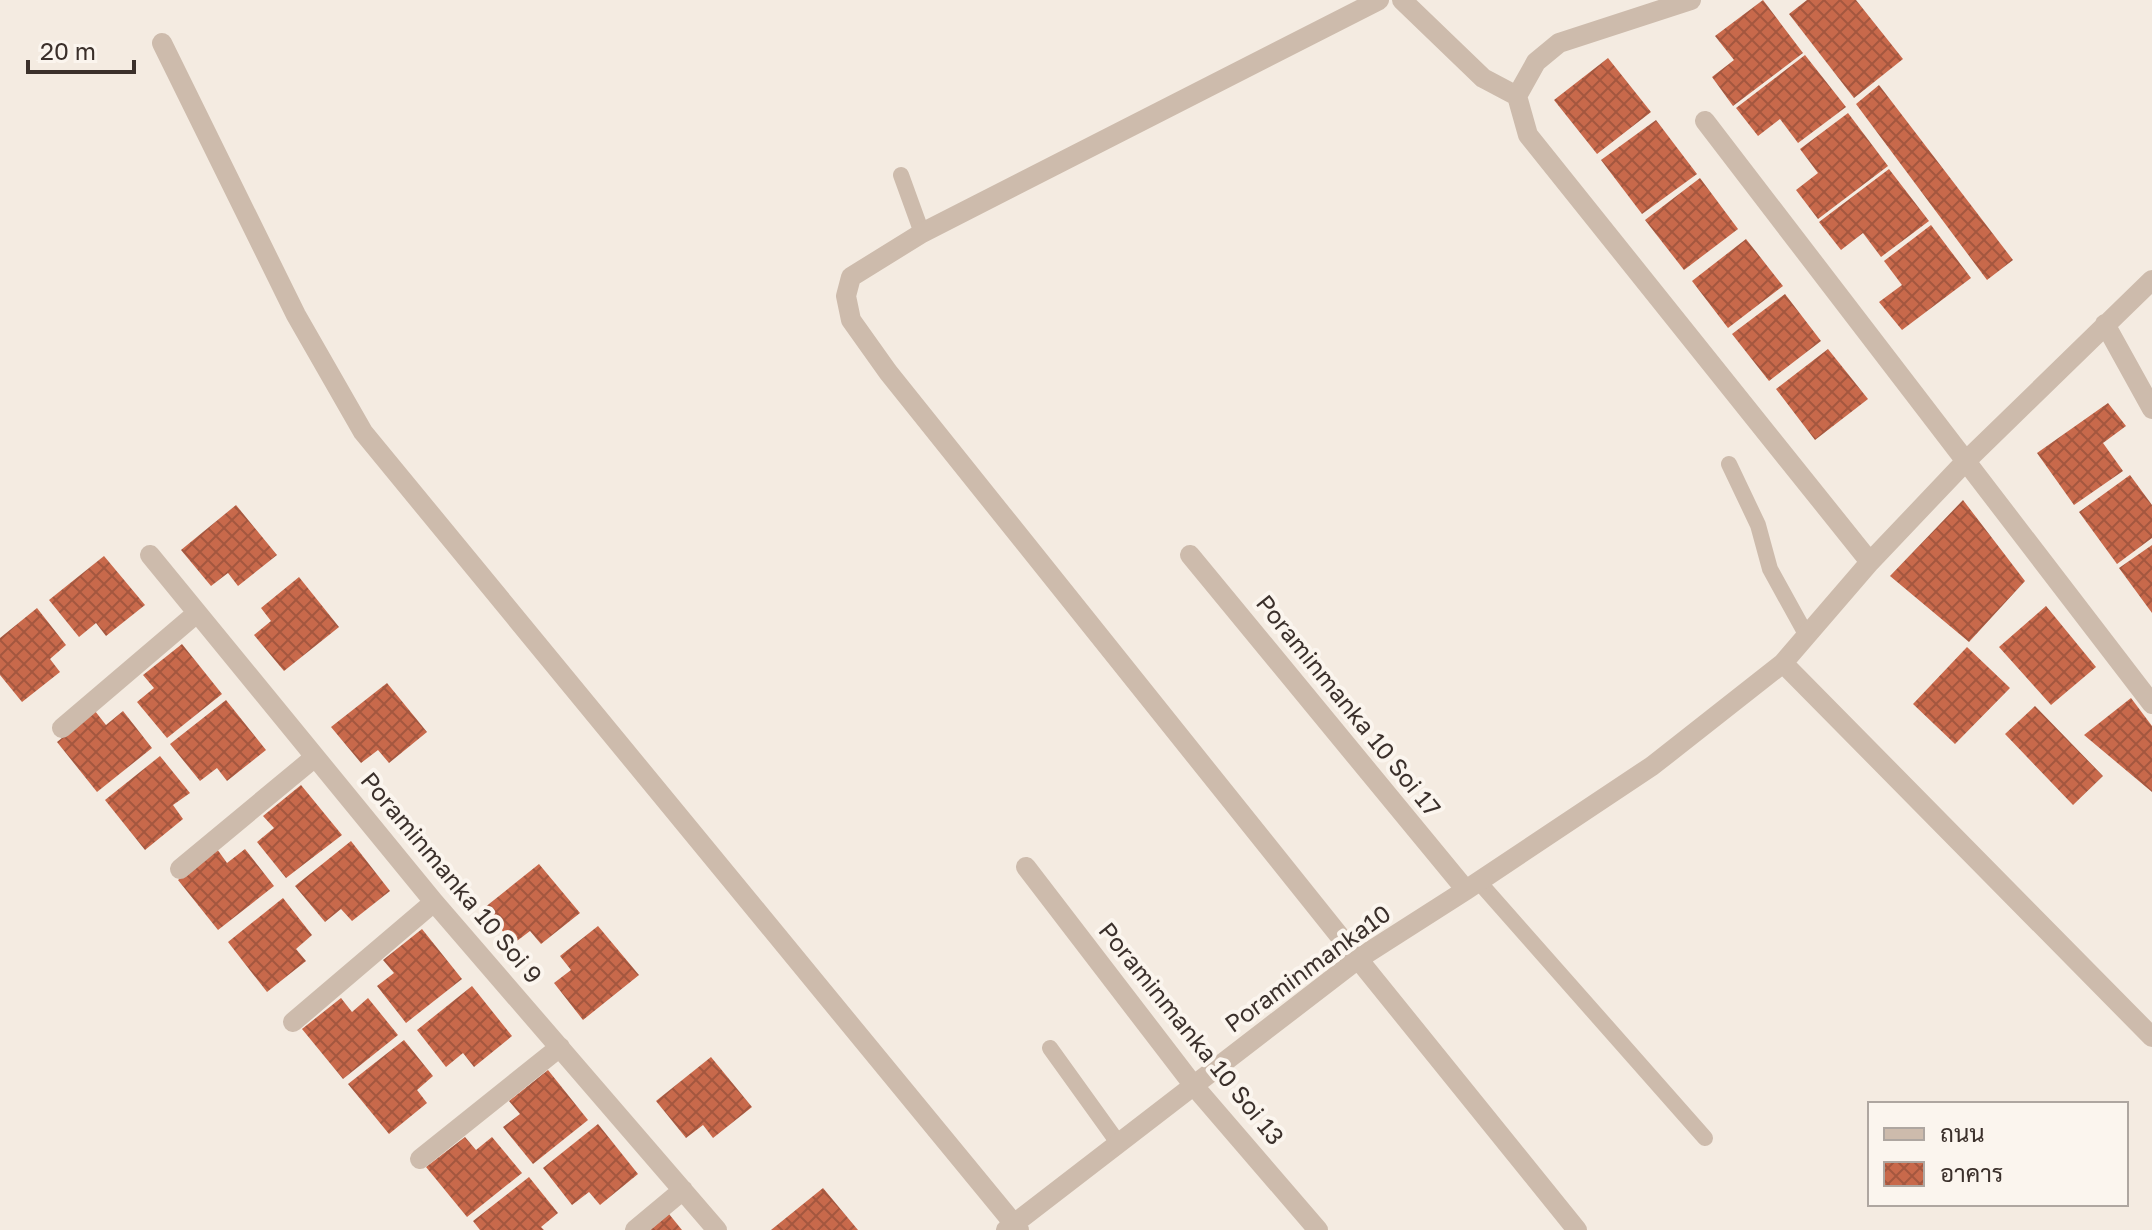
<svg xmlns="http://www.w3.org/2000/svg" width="2152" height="1230" font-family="'Golos Text',Sarabun,sans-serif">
  <defs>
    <pattern id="building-cross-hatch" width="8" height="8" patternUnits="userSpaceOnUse" patternTransform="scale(2)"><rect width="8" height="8" fill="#c8694b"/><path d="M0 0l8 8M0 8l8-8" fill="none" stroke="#a4573f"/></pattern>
  </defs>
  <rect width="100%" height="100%" fill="#f4ebe1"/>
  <path fill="url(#building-cross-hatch)" d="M 1763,0 L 1803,53 L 1733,106 L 1712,77 L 1734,60 L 1715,36 Z
    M 1807,0 L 1856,0 L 1903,59 L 1854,98 L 1789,14 Z
    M 1805,55 L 1846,107 L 1798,143 L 1780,119 L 1758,136 L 1736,108 Z
    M 1608,58 L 1651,112 L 1597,154 L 1554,100 Z
    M 1879,85 L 2013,260 L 1987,280 L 1856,104 Z
    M 1848,113 L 1888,166 L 1818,219 L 1796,190 L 1818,173 L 1800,149 Z
    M 1656,120 L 1697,174 L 1642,214 L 1601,160 Z
    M 1889,169 L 1929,221 L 1881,257 L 1863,233 L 1841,250 L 1819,222 Z
    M 1700,178 L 1738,229 L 1684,270 L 1645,220 Z
    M 1931,225 L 1971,278 L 1902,330 L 1879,302 L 1902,285 L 1884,261 Z
    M 1746,239 L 1783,286 L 1728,328 L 1692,281 Z
    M 1785,294 L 1821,341 L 1769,381 L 1732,334 Z
    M 1828,349 L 1868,399 L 1815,440 L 1776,389 Z
    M 2108,403 L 2126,426 L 2103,443 L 2123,471 L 2074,505 L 2037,453 Z
    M 2130,475 L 2152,505 L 2152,538 L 2117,564 L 2079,512 Z
    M 1963,500 L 2025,581 L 1969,642 L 1890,576 Z
    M 236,505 L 277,555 L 238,586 L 228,573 L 211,586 L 181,550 Z
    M 2152,545 L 2152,613 L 2119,568 Z
    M 104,556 L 145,605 L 106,636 L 96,623 L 79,637 L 49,600 Z
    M 299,577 L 339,627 L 284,671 L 254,635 L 271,621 L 261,608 Z
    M 2046,606 L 2096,667 L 2051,705 L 1999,647 Z
    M 37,608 L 66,645 L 50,659 L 60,672 L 22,702 L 0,675 L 0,638 Z
    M 182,644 L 222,694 L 167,738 L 137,702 L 154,688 L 143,675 Z
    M 1967,647 L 2010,688 L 1955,744 L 1913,704 Z
    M 387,683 L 427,732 L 389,763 L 378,750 L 361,763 L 331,727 Z
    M 2131,698 L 2152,726 L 2152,792 L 2084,735 Z
    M 226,700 L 266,750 L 227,781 L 217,768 L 200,781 L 170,744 Z
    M 2035,706 L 2103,776 L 2073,805 L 2005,734 Z
    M 95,711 L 106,725 L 123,711 L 152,748 L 97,792 L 57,742 Z
    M 160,756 L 190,793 L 173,805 L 183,819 L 145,850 L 105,800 Z
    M 301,785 L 342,835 L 286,878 L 257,842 L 274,828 L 263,816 Z
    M 351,841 L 390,891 L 352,921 L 341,909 L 325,922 L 295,886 Z
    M 217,849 L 227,863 L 245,849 L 274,886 L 218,930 L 178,880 Z
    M 539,864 L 580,913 L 541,944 L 530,931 L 513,944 L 484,908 Z
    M 283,898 L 312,935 L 296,949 L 306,961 L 267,992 L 228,942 Z
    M 598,926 L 639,975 L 583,1020 L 554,983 L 571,970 L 560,956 Z
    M 422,929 L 462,979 L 406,1023 L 377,986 L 394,973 L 383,960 Z
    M 472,986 L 512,1036 L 474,1067 L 463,1053 L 446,1067 L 417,1030 Z
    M 341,998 L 352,1012 L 368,998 L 398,1035 L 343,1079 L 302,1029 Z
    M 404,1040 L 433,1076 L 417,1090 L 427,1103 L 389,1134 L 348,1084 Z
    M 711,1057 L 752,1107 L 713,1138 L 703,1125 L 686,1138 L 656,1101 Z
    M 548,1070 L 588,1120 L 533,1164 L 503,1127 L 520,1114 L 509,1101 Z
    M 598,1124 L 638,1174 L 600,1205 L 589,1192 L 572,1205 L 543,1168 Z
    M 465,1137 L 476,1150 L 492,1137 L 522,1173 L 467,1217 L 426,1167 Z
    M 529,1177 L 558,1213 L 541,1227 L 544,1230 L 480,1230 L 473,1221 Z
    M 823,1188 L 858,1230 L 771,1230 Z
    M 669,1214 L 682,1230 L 650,1230 Z"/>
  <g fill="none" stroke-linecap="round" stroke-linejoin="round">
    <path stroke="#cdbbac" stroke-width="16" d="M 901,175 L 922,233
      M 1729,464 L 1758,525 L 1770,569 L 1807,636
      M 1479,882 L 1705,1138
      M 1050,1048 L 1119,1144"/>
    <path stroke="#cdbbac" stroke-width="20" d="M 1379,0 L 922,233 L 851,277 L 846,296 L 851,320 L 888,372 L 1358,959 L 1577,1230
      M 1402,0 L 1483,78 L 1517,96
      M 162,43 L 296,315 L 363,432 L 1019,1230
      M 1705,121 L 2152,704
      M 2105,324 L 2152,409
      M 150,555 L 434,902 L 717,1230
      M 1190,555 L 1466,890
      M 1870,562 L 1965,462 L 2152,280
      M 1783,663 L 2152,1037
      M 62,728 L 197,613
      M 1026,867 L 1194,1086 L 1318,1230
      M 180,869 L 315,757
      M 293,1022 L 434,902
      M 420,1159 L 560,1047
      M 635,1230 L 683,1190
      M 1006,1230 L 1358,959 L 1466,890 L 1652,766 L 1783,663 L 1870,562 L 1528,135 L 1517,96 L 1536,62 L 1559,43 L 1691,0"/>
  </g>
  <g text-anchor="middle" stroke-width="8" stroke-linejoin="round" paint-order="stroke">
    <g font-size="24" fill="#3b302b" stroke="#fbf5ee">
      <text transform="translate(1348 706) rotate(51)" y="8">Poraminmanka 10 Soi 17</text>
      <text transform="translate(451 878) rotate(50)" y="8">Poraminmanka 10 Soi 9</text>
      <text transform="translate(1308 969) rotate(-36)" y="8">Poraminmanka10</text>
      <text transform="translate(1191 1034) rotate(51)" y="8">Poraminmanka 10 Soi 13</text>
    </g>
  </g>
  <rect x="1868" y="1102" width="260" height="104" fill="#fbf5ee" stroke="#aea6a0" stroke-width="2"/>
  <rect x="1884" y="1128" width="40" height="12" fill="#cdbbac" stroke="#aea6a0" stroke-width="2"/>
  <text x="1940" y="1142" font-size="24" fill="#3b302b">ถนน</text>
  <rect x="1884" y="1162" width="40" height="24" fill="url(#building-cross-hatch)" stroke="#aea6a0" stroke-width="2"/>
  <text x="1940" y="1182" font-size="24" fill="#3b302b">อาคาร</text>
  <path d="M28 60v12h106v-12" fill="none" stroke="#3b302b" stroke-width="4"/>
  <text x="40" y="60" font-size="24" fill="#3b302b" stroke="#fbf5ee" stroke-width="6" paint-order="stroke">20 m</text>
</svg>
